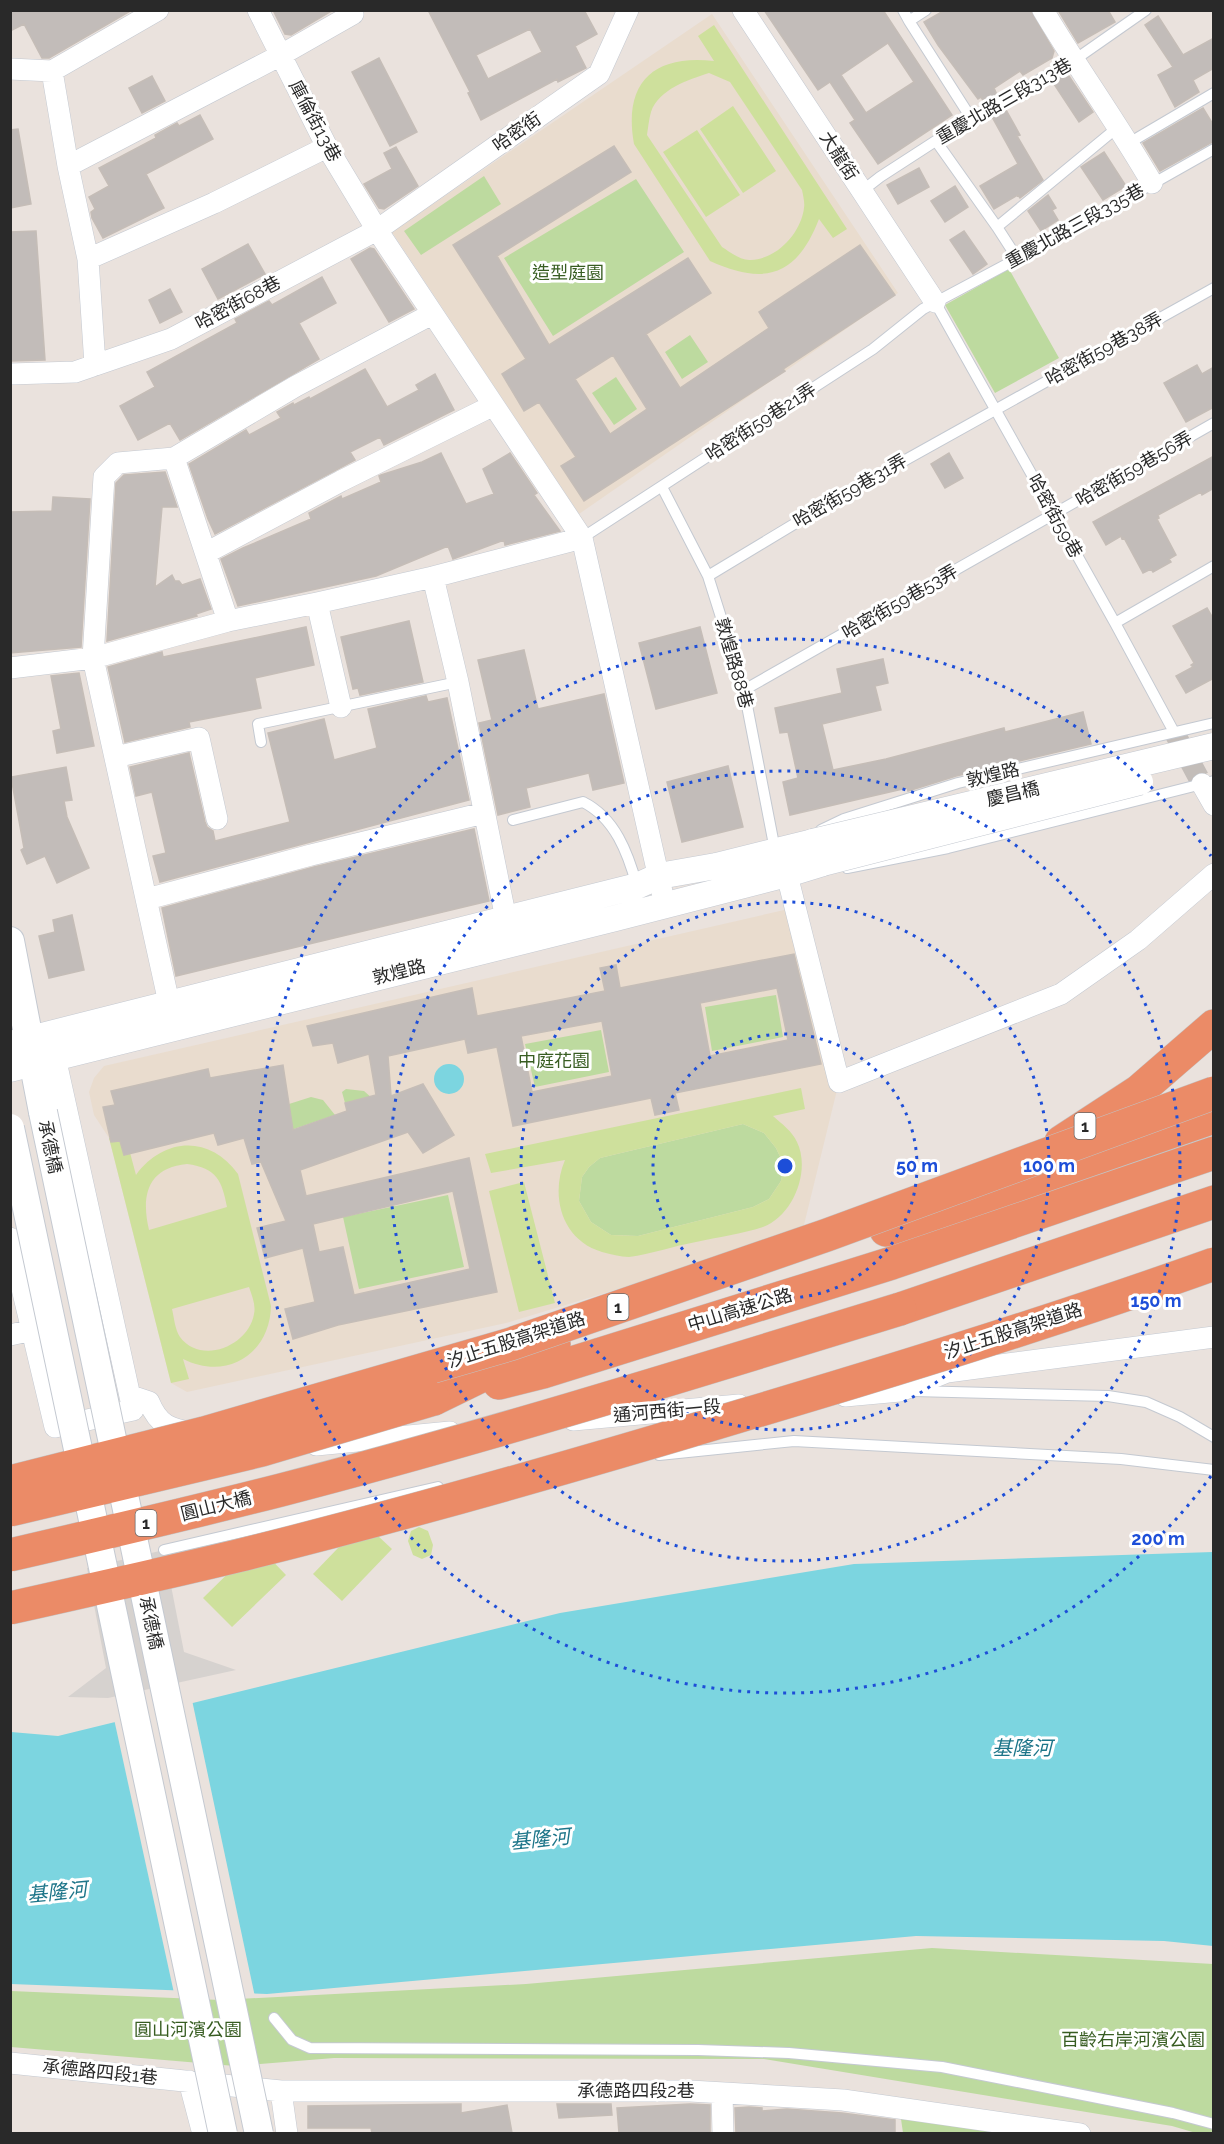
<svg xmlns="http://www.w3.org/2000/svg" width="1224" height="2144" font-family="Raleway,'Noto Sans TC',sans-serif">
  <rect width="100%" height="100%" fill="#eae2dd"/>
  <path fill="#e9dcce" d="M 712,14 L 898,293 L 579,514 L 392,232 Z
    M 793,908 L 837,1090 L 802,1233 L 506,1323 L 187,1392 L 171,1383 L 109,1138 L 94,1115 L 89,1092 L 94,1078 L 104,1066 Z"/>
  <path fill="#bdda9f" d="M 484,176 L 501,204 L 421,255 L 404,231 Z
    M 636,179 L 684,252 L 553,336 L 504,258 Z
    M 1009,269 L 1059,358 L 995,393 L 945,305 Z
    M 690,335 L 708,362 L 682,379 L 665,352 Z
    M 616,377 L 637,409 L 614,425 L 592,393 Z
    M 776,995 L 783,1037 L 712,1051 L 705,1007 Z
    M 601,1030 L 609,1072 L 535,1087 L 525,1044 Z
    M 346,1089 L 364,1091 L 373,1099 L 345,1103 L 342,1092 Z
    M 311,1097 L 323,1100 L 335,1115 L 291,1130 L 289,1104 Z
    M 743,1124 L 764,1133 L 776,1148 L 784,1165 L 781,1181 L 769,1199 L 753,1207 L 638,1236 L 611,1235 L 591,1222 L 579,1201 L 582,1177 L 589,1167 L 600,1158 Z
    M 448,1195 L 464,1267 L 359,1289 L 343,1217 Z
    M 932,1948 L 1213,1964 L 1213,2133 L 1196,2133 L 1172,2126 L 764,2059 L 334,2058 L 235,2066 L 11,2047 L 11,1991 L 220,2000 L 526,1984 Z
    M 900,2112 L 1047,2133 L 903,2133 Z"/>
  <path fill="#cee09c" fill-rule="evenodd" d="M 714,25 L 847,229 L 833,238 L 819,219 C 797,276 765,286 710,261 L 634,144 C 623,83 653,54 714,61 L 698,36 ZM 709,73 L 730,82 L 802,190 C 803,195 805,203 804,208 C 801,233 777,259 751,260 C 741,261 730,252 722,247 L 647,135 C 648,128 649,119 651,112 C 659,89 688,80 709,73 Z
    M 733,106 L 776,171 L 743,193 L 700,129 Z
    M 697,130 L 740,195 L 706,217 L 663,152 Z
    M 801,1088 L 805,1109 L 773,1116 C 782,1124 792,1131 797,1142 C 811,1171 793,1216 763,1227 C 742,1234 718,1237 696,1242 C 674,1246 651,1254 629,1257 C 620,1257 611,1254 602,1252 C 561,1240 550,1195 565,1160 L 491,1173 L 485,1154 ZM 743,1124 L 764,1133 L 776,1148 L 784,1165 L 781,1181 L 769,1199 L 753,1207 L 638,1236 L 611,1235 L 591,1222 L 579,1201 L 582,1177 L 589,1167 L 600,1158 Z
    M 125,1134 L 136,1175 C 164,1137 210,1135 238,1174 L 271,1306 C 270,1354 227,1381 183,1359 L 189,1379 L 171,1383 L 109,1138 ZM 187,1164 C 217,1168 222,1181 227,1207 L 149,1230 C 141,1196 147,1168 187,1164 ZM 249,1287 C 252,1296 256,1305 254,1314 C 249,1345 202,1366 180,1337 C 175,1330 174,1317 172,1309 Z
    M 524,1182 L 555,1303 L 519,1312 L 489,1191 Z
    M 363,1522 L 392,1549 L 342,1601 L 313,1574 Z
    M 419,1527 L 428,1531 L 433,1545 L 431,1555 L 422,1559 L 413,1555 L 408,1541 L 411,1531 Z
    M 257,1545 L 286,1575 L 232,1627 L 203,1598 Z"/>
  <path fill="#d6d2cf" d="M 164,1550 L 184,1652 L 236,1670 L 108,1698 L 68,1697 L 106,1668 L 87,1568 Z"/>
  <path fill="#7cd5e0" d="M434 1079a15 15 0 1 1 30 0a15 15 0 1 1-30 0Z
    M 1213,1552 L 1213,1946 L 1164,1941 L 916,1936 L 267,1994 L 11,1984 L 11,1732 L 58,1736 L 560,1613 L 854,1564 Z"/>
  <path fill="#eae2dd" d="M 192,1700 L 255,1997 L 174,1993 L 114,1719 Z"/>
  <path fill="#c2bcb9" stroke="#c5bdb7" stroke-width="1.5" fill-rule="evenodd" d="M 10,10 L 132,10 L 49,58 L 42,58 L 24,24 L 10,31 Z
    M 273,10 L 333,10 L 291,35 L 285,34 Z
    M 428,10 L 584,10 L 597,34 L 575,46 L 586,68 L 558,82 L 557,79 L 481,120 L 468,93 L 470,92 ZM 530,29 L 542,52 L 488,79 L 476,55 Z
    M 764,10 L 883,10 L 952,115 L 878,164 L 850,123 L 855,120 L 830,82 L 818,90 ZM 888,43 L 914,82 L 866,113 L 841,75 Z
    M 945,10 L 1030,10 L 1054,51 L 1052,58 L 1023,75 L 1020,71 L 994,88 L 997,95 L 984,102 L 981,97 L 978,99 L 938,45 L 924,22 Z
    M 1058,10 L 1108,10 L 1115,22 L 1078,43 Z
    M 1158,16 L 1183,55 L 1214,38 L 1214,68 L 1193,80 L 1199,92 L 1175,107 L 1158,75 L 1173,67 L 1145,25 Z
    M 379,58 L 417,132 L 390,146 L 352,72 Z
    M 1064,74 L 1069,76 L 1093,112 L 1079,122 L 1052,81 Z
    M 152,76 L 165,101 L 142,113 L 129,88 Z
    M 1005,108 L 1020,135 L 1017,136 L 1043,180 L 1020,198 L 1018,195 L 994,209 L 980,186 L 1018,164 L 991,115 Z
    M 1203,108 L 1214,126 L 1214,141 L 1160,171 L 1143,143 Z
    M 200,115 L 213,139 L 146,174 L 164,208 L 103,238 L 92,218 L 91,212 L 95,209 L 89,197 L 109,186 L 99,168 L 156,138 L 155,135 L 177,123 L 179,126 Z
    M 18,129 L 31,204 L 10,208 L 10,130 Z
    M 614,146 L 631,172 L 497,256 L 549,345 L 688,258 L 711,293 L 646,334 L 680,388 L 769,328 L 759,312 L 860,245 L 895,295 L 783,369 L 785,371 L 584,501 L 561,466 L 576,457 L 539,402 L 524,411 L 502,374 L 526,359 L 453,245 ZM 613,355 L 647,409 L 610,434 L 575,379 Z
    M 396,147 L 418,186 L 384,209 L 379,208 L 364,184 L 392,169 L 384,153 Z
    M 1104,152 L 1126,186 L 1103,200 L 1081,167 Z
    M 919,168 L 929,187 L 898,204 L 887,185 Z
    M 955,186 L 968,207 L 945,222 L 931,201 Z
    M 1048,195 L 1056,208 L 1052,210 L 1058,220 L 1041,231 L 1028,211 Z
    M 36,231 L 45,360 L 10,361 L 10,232 Z
    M 964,231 L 987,264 L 973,274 L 950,240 Z
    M 248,244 L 265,274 L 218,299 L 202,269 Z
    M 370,248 L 374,249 L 414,309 L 389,322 L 351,259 Z
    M 322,277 L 336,303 L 299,323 L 319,359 L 180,440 L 170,423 L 138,440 L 120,406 L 155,387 L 147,372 L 237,323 L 235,319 L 269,301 L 272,305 Z
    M 170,289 L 182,312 L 160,323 L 149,300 Z
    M 1197,365 L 1202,374 L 1214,367 L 1214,407 L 1186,422 L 1164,383 Z
    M 365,369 L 387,407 L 419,390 L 416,385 L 435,374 L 454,410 L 384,445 L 380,437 L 350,452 L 355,460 L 215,534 L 208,519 L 189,464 L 246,430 L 249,435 L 281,418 L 277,412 L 293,403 L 294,405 L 309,397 L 310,399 Z
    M 441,453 L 466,504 L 494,494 L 483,469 L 510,453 L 537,493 L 534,495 L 560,531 L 505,545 L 504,540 L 453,559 L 448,546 L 376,576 L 238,606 L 221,559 L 243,548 L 311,519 L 309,513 L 341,496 L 342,499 L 381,482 L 379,476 L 381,475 L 422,462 Z
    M 949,453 L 963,478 L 945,488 L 931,464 Z
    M 1214,456 L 1214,488 L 1202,495 L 1201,492 L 1158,515 L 1159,518 L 1157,519 L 1176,555 L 1169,559 L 1171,562 L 1153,572 L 1151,569 L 1143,573 L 1124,538 L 1122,539 L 1121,536 L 1106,545 L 1093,522 Z
    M 165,472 L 177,507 L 162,507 L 155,587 L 172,575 L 175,581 L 179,581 L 182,585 L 200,579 L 211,609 L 196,614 L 197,616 L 107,641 L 116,483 L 124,475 Z
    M 53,497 L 90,499 L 81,647 L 10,653 L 10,512 L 52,511 Z
    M 1207,608 L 1214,620 L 1214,678 L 1186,693 L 1176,676 L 1193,667 L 1191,665 L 1194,663 L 1173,626 Z
    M 409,621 L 423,682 L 360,695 L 358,688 L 353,689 L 341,637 Z
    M 306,627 L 314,665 L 255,678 L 261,708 L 189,722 L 190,727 L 125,742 L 108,667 L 162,652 L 163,657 Z
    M 700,627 L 717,693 L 656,709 L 639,643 Z
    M 524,650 L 538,709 L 604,694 L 624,783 L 593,790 L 589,773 L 526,788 L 530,807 L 498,815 L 479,723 L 492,720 L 478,660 Z
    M 883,659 L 888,683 L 875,686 L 881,710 L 822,724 L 833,770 L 886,759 L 1004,728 L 1005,732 L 1083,712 L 1091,744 L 956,776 L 908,791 L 907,788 L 790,815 L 783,782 L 798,778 L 788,732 L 780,733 L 775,708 L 842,693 L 837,669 Z
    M 79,673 L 94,746 L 57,753 L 53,731 L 61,729 L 51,676 Z
    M 426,696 L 428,702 L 447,698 L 469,800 L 160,882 L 153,856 L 166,853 L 152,792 L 136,796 L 130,767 L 189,753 L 205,822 L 207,827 L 213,831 L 215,841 L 290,822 L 268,733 L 324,719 L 334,760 L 377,748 L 368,709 Z
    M 728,766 L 743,827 L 682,842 L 667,782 Z
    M 66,767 L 72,800 L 64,801 L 67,817 L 89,868 L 57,883 L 45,856 L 27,864 L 21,850 L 24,848 L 11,777 Z
    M 474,829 L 489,901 L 176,976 L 162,908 L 314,867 Z
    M 72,915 L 84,970 L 49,978 L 39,936 L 55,932 L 53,920 Z
    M 794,954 L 821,1064 L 675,1093 L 679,1110 L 655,1115 L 651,1098 L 513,1126 L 497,1047 L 468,1053 L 465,1039 L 388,1056 L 391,1096 L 423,1084 L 454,1135 L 423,1153 L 408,1132 L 300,1170 L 306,1196 L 469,1158 L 497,1292 L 338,1325 L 293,1339 L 285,1309 L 315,1302 L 303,1248 L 265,1258 L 257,1228 L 286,1221 L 261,1162 L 252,1164 L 244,1138 L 218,1145 L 214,1133 L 124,1155 L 120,1141 L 111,1142 L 103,1107 L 115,1105 L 111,1091 L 208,1069 L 210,1078 L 283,1065 L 293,1130 L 347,1111 L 345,1103 L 376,1095 L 369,1054 L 338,1063 L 333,1043 L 313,1046 L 307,1026 L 472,988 L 477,1016 L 605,991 L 600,968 L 616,965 L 620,988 ZM 777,988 L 788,1040 L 710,1056 L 700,1003 ZM 602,1021 L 612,1076 L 532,1092 L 521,1036 ZM 453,1191 L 470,1269 L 354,1295 L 343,1247 L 319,1252 L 313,1224 Z
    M 461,2104 L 461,2113 L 507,2105 L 512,2133 L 372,2133 L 371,2128 L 308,2128 L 308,2106 Z
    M 557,2104 L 611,2104 L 612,2115 L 559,2118 Z
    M 690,2104 L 710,2105 L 710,2133 L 619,2133 L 617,2108 Z
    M 749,2107 L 762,2108 L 762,2111 L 787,2109 L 842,2113 L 895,2120 L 895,2133 L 736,2133 L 735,2108 Z"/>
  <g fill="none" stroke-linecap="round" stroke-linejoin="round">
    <path stroke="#c3bdb9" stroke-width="21" stroke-dasharray="21 10" stroke-linecap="butt" d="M 1174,732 L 1202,784"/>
    <defs>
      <path id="service" d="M 903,10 L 909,21
        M 926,10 L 909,21 L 971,118
        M 936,141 L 997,227
        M 1129,143 L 1214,93
        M 862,191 L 880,177 L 971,118 L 1073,61 L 1146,10
        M 1017,258 L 997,227 L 1118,127
        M 935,302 L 1115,623 L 1174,732
        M 662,487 L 708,576 L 744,690 L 775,850
        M 582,538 L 873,349 L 923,309 L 1069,231 L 1214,149
        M 708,576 L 839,497 L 1214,288
        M 1115,623 L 1214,566
        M 744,690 L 1214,423
        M 261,742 L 258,724 L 458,682
        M 513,820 L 583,802 C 615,818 628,853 637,886
        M 821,830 L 844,819 L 958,783 L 1214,723
        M 847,868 L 948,848 L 1214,781
        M 914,1391 L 1108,1396 L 1146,1402 L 1180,1417 L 1214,1437
        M 659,1455 L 794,1441 L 1121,1459 L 1214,1470
        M 164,1550 L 438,1487
        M 274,2018 L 292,2040 L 310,2048 L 698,2050 L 789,2053 L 942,2067 L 1173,2113 L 1214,2124"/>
      <path id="minor" d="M 258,10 L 327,147 L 377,230 L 582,538 L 665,905
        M 743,10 L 935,302
        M 1043,10 C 1078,69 1118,124 1152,183
        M 10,69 L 52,71 L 158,10
        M 52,71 L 68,166 L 88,259 L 95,365
        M 68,166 L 281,55 L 353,14
        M 88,259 L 214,203 L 327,147
        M 10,374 L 75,372 L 171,339 L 377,230 L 599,74 L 628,10
        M 174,458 L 228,621
        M 206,553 L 341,481 L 492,406
        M 433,577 L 458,682 L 506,919
        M 317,603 L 341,707
        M 10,668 L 93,658 L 228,621 L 317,603 L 433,577 L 582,538
        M 115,757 L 199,738 L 217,819
        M 1202,784 L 1214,805
        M 783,859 L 839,1082 L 1061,994 L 1138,940 L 1214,874
        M 147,899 L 311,855 L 484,813
        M 169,1003 L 93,658 L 104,477 L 118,463 L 174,458 L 296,386 L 432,314
        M 10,1238 L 55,1427 L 133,1410 L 55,1057 L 44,1049
        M 10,1335 L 32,1330
        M 131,1396 L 149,1402 C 159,1426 170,1429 194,1433
        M 845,1396 L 900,1391 L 947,1372 L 1214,1337
        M 573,1420 L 739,1405
        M 316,1445 L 450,1432
        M 10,2063 L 281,2091 L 690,2091 L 843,2100 L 1080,2134
        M 189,2081 L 203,2134
        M 281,2091 L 287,2134
        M 722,2093 L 723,2134"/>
      <path id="tertiary" d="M 10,1044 L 637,886 L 659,876 L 716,866 L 813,842
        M 10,1069 L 616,918 L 787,874 L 823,863"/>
      <path id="secondary" d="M 10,941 L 43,1112"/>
      <path id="motorway" d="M 1061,1142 L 1139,1091 L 1214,1026
        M 886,1230 L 1214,1117
        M 900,1309 L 1214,1202
        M 499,1383 L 543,1372 L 892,1263 L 1214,1153
        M 434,1399 L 528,1353 L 554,1344"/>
    </defs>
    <use href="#service" stroke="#c4c9d1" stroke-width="12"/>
    <use href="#minor" stroke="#c4c9d1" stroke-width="22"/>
    <use href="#tertiary" stroke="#c4c9d1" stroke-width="27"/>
    <use href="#secondary" stroke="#c4c9d1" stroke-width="30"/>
    <use href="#motorway" stroke="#c3c3c3" stroke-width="34"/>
    <use href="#service" stroke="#fff" stroke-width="10"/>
    <use href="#minor" stroke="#fff" stroke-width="21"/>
    <use href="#tertiary" stroke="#fff" stroke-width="26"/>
    <use href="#secondary" stroke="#fff" stroke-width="28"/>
    <use href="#motorway" stroke="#eb8b67" stroke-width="33"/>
    <defs>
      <path id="tertiary-bridge" d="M 813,842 L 1214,746
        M 823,863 L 1140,782"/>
      <path id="secondary-bridge" d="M 43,1112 L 259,2134
        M 10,1128 L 223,2134"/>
      <path id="motorway-bridge" d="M 10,1482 L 204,1433 L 511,1344 L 827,1235 L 1214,1093
        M 10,1510 L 262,1450 L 434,1399
        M 10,1555 C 101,1534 191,1513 281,1490 C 489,1436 695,1372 900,1309
        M 10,1608 C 86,1591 162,1574 237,1556 C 407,1514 574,1466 740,1416 C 899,1369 1058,1320 1214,1264"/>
    </defs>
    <use href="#tertiary-bridge" stroke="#c4c9d1" stroke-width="27" stroke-linecap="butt"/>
    <use href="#secondary-bridge" stroke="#c4c9d1" stroke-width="30" stroke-linecap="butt"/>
    <use href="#motorway-bridge" stroke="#c3c3c3" stroke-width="34" stroke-linecap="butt"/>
    <use href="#tertiary-bridge" stroke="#fff" stroke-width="26"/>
    <use href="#secondary-bridge" stroke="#fff" stroke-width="28"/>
    <use href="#motorway-bridge" stroke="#eb8b67" stroke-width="33"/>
  </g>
  <g fill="none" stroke="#1d4ed8" stroke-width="3" stroke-dasharray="3 6">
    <circle cx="785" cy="1166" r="132"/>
    <circle cx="785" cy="1166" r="264"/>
    <circle cx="785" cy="1166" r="395"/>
    <path d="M1211 1476A527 527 0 1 1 1211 856"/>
  </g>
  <g text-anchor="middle" stroke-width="6" stroke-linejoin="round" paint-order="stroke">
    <g fill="#fff" stroke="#696969" stroke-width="1.5">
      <rect x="1074.5" y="1113" width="21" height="26" rx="4.5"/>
      <rect x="607.5" y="1294" width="21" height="26" rx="4.5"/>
      <rect x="135.5" y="1510" width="21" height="26" rx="4.5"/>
    </g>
    <g font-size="16" font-weight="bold" fill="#292929">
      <text x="1085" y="1132">1</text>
      <text x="618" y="1313">1</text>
      <text x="146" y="1529">1</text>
    </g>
    <g font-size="18" fill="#292929" stroke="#fff">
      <text transform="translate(1004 101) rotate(-30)" y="6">重慶北路三段313巷</text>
      <text transform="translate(315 121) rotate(62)" y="6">庫倫街13巷</text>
      <text transform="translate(517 132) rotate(-35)" y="6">哈密街</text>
      <text transform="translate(839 156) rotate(57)" y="6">大龍街</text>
      <text transform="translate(1075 226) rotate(-29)" y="6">重慶北路三段335巷</text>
      <text transform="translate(238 303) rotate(-28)" y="6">哈密街68巷</text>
      <text transform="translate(1104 349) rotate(-29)" y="6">哈密街59巷38弄</text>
      <text transform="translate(761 422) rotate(-33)" y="6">哈密街59巷21弄</text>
      <text transform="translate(1134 469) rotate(-30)" y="6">哈密街59巷56弄</text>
      <text transform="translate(850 491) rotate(-30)" y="6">哈密街59巷31弄</text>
      <text transform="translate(1055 516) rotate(61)" y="6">哈密街59巷</text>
      <text transform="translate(900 602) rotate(-30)" y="6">哈密街59巷53弄</text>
      <text transform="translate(734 663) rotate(74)" y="6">敦煌路88巷</text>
      <text transform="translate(993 775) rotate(-13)" y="6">敦煌路</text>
      <text transform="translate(1013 794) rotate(-13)" y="6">慶昌橋</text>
      <text transform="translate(399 972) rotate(-14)" y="6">敦煌路</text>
      <text transform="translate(50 1147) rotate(78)" y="6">承德橋</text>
      <text transform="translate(740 1310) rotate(-17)" y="6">中山高速公路</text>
      <text transform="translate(1013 1331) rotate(-18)" y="6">汐止五股高架道路</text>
      <text transform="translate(516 1340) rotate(-18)" y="6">汐止五股高架道路</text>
      <text transform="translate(667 1411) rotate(-5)" y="6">通河西街一段</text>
      <text transform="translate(216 1506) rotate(-14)" y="6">圓山大橋</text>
      <text transform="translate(151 1623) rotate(78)" y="6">承德橋</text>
      <text transform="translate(100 2072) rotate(6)" y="6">承德路四段1巷</text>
      <text x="636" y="2097">承德路四段2巷</text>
    </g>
    <g font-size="18" fill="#385d22" stroke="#fff">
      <text x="568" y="279">造型庭園</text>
      <text x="554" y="1067">中庭花園</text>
      <text x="188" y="2036">圓山河濱公園</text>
      <text x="1133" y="2046">百齡右岸河濱公園</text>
    </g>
    <g font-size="20" font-style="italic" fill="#1d7589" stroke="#fff">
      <text x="1022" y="1755">基隆河</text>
      <text transform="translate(540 1839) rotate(-6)" y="7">基隆河</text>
      <text transform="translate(57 1892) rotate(-6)" y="7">基隆河</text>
    </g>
  </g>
  <circle cx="785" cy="1166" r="9" fill="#1d4ed8" stroke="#fff" stroke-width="3"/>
  <g font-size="18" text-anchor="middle" font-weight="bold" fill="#1d4ed8" stroke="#fff" stroke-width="6" stroke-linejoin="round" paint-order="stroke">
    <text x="917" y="1172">50 m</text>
    <text x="1049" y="1172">100 m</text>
    <text x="1156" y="1307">150 m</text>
    <text x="1158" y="1545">200 m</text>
  </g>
  <rect width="1224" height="2144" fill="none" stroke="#292929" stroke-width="24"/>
</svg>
